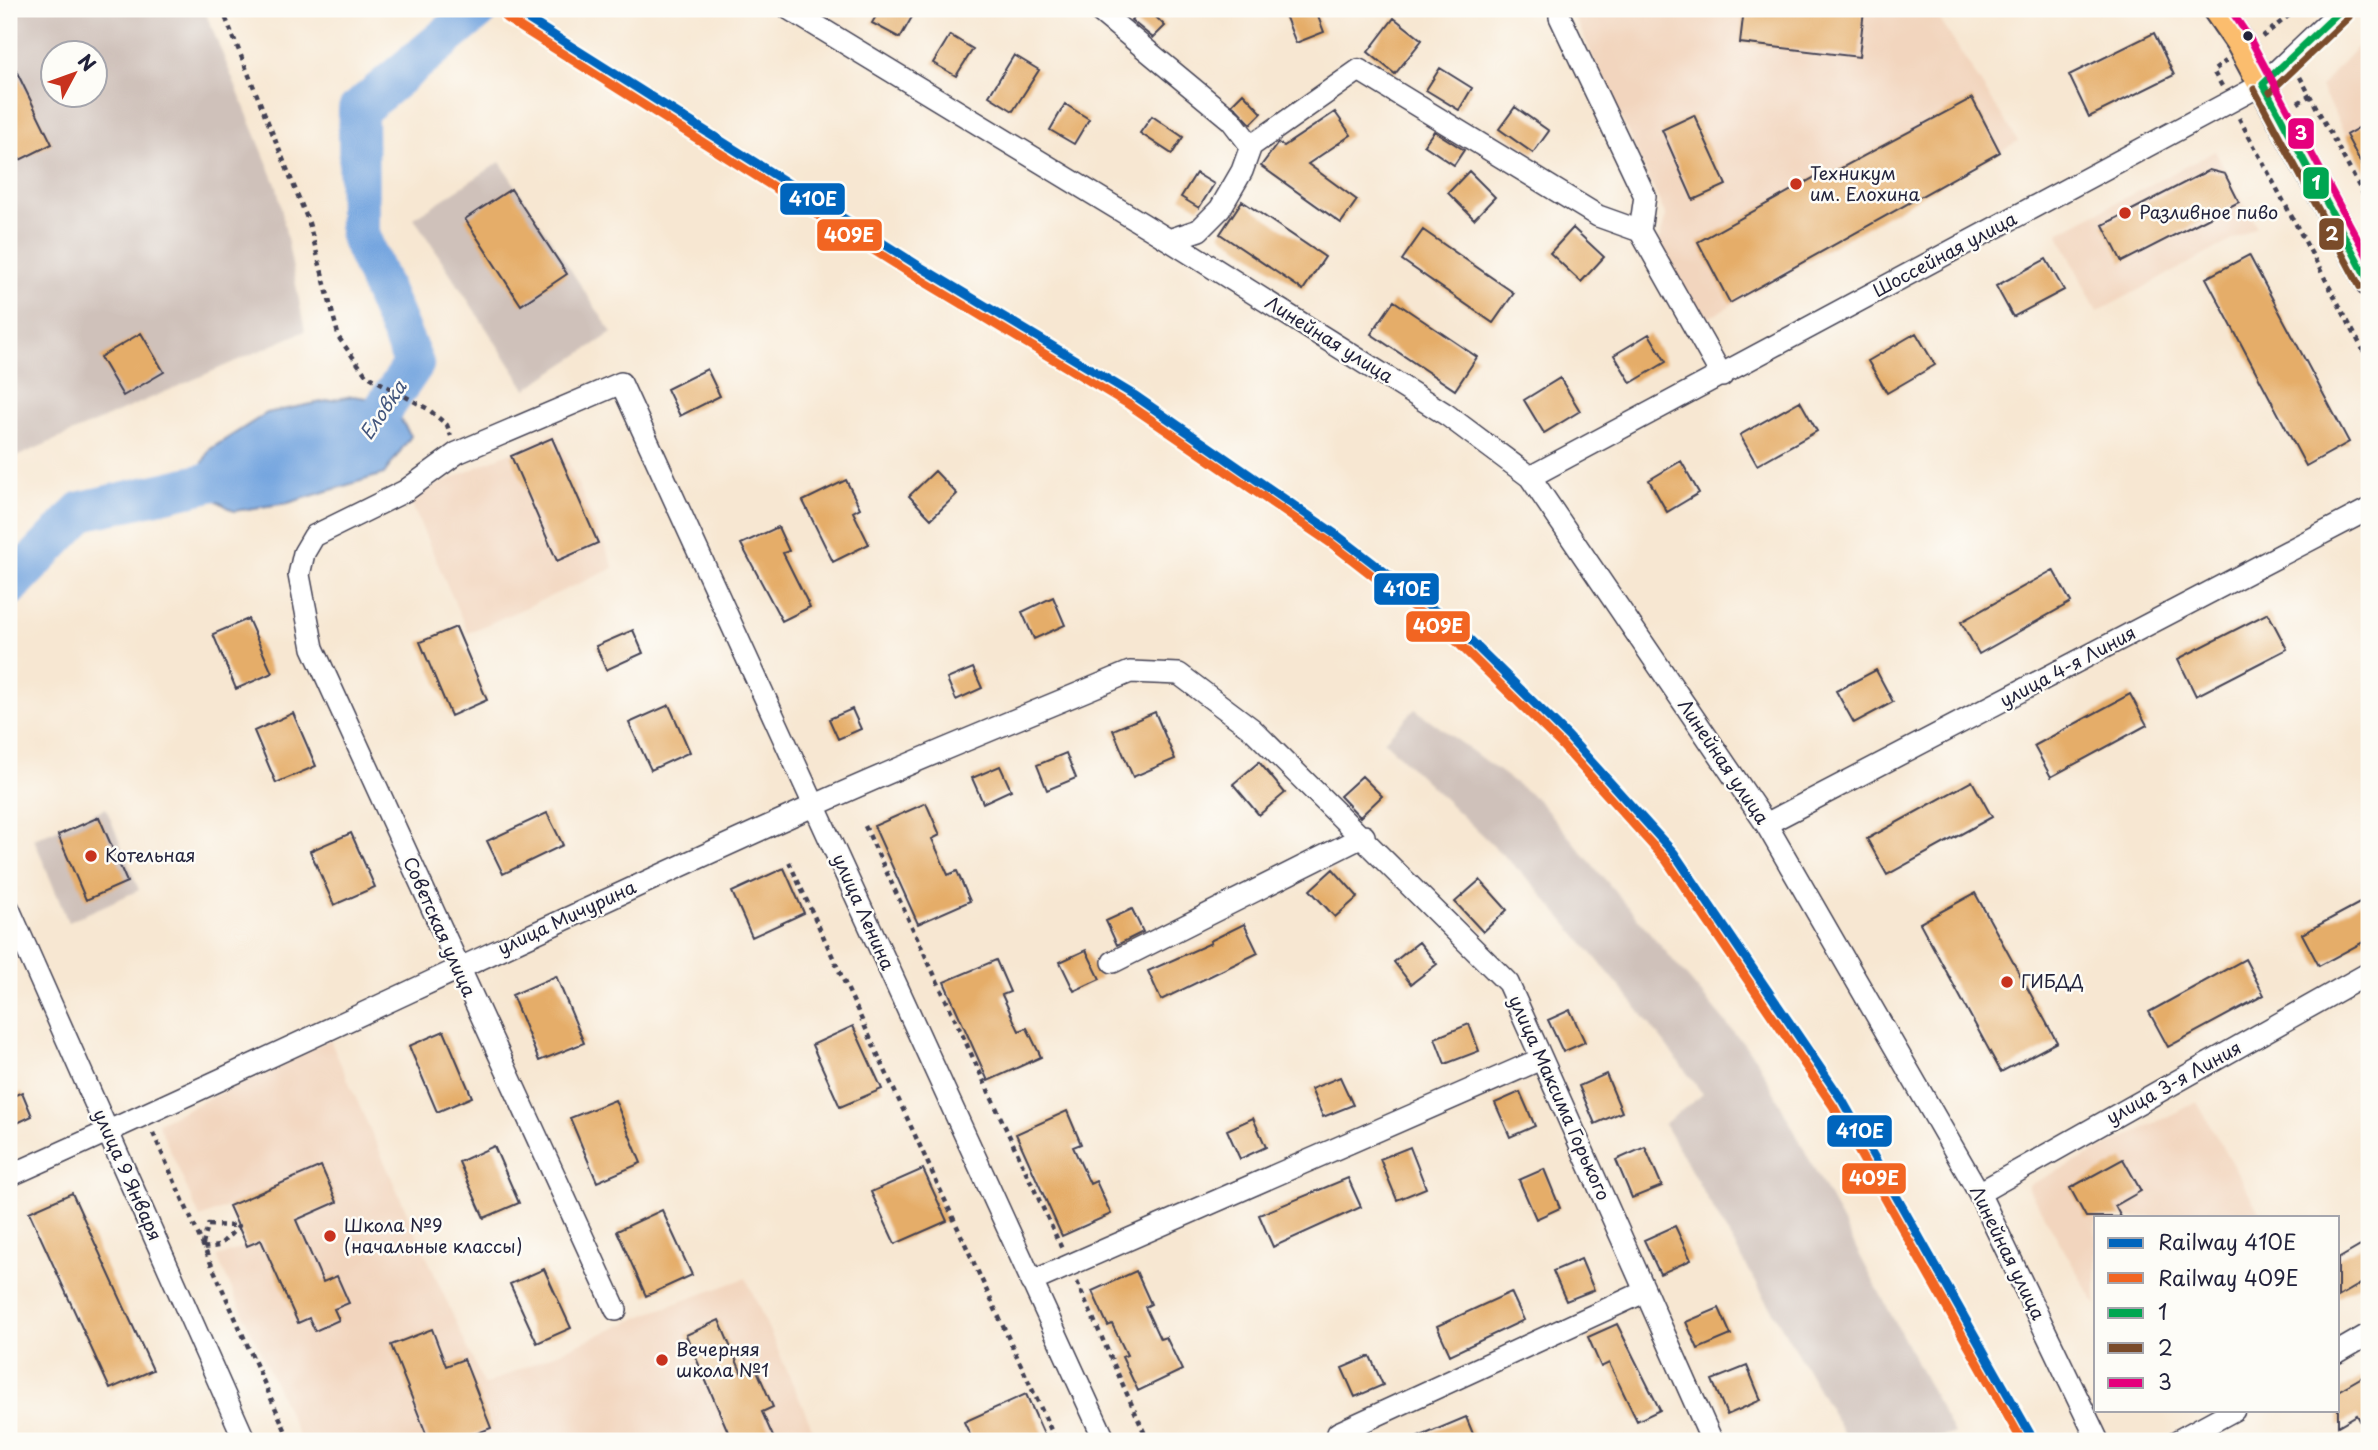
<svg xmlns="http://www.w3.org/2000/svg" width="2378" height="1450" font-family="'Playpen Sans',sans-serif">
  <rect width="100%" height="100%" fill="#fdfcf7"/>
  <filter id="ink" filterUnits="userSpaceOnUse"><feTurbulence type="fractalNoise" baseFrequency=".0143" numOctaves="2"/><feDisplacementMap in="SourceGraphic" scale="14" xChannelSelector="R" yChannelSelector="G"/><feConvolveMatrix kernelMatrix="1 2 1 2 8 2 1 2 1" color-interpolation-filters="sRGB"/></filter>
  <filter id="wash" filterUnits="userSpaceOnUse"><feTurbulence type="fractalNoise" baseFrequency=".00686" numOctaves="4" result="noise"/><feDisplacementMap in="SourceGraphic" scale="28" xChannelSelector="R" yChannelSelector="G"/><feGaussianBlur stdDeviation="1.57" result="paint"/><feColorMatrix in="noise" values="0 0 0 0 0 0 0 0 0 0 0 0 0 0 0 0 0 1.4 0 .05"/><feComposite in="paint" operator="in"/></filter>
  <g filter="url(#wash)">
    <rect width="100%" height="100%" fill="#f7e7d2"/>
    <path fill="#f2d5be" d="M 1571,9 L 1933,9 L 2018,141 L 1703,321 L 1657,247 L 1666,216 Z
      M 2369,34 L 2369,178 L 2320,87 Z
      M 2215,151 L 2257,227 L 2097,312 L 2058,233 Z
      M 555,432 L 614,568 L 468,633 L 409,498 Z
      M 330,1040 L 484,1385 L 647,1314 L 746,1278 L 818,1441 L 301,1441 L 217,1257 L 247,1246 L 239,1226 L 229,1206 L 200,1218 L 158,1123 Z
      M 2197,1102 L 2262,1217 L 2096,1217 L 2096,1305 L 2027,1186 Z"/>
    <path fill="#cfc1ba" fill-rule="evenodd" d="M 9,9 L 204,9 L 277,187 L 305,331 L 9,460 ZM 52,52 L 94,52 L 94,94 L 52,94 Z
      M 500,162 L 612,333 L 526,389 L 414,218 Z
      M 1415,709 L 1538,800 L 1757,1060 L 1954,1434 L 1925,1441 L 1848,1441 L 1664,1124 L 1703,1094 L 1628,996 L 1532,883 L 1384,741 Z
      M 106,808 L 139,890 L 68,922 L 34,839 Z"/>
    <path fill="#74a5df" stroke="#4b648d" stroke-width="2" d="M 352,396 L 389,401 L 411,436 L 384,474 L 288,503 L 234,511 L 192,486 L 209,450 L 267,413 Z"/>
    <g fill="none" stroke-linecap="round" stroke-linejoin="round">
      <path stroke="#74a5df" stroke-width="40" d="M 359,445 L 414,364 L 359,234 L 358,110 L 477,11
        M 9,587 L 82,511 L 245,474"/>
    </g>
    <g id="blocks">
      <path fill="#e5ad69" d="M 880,9 L 897,9 L 912,17 L 900,38 L 872,23 Z
        M 1142,9 L 1148,9 L 1165,26 L 1153,38 L 1131,20 Z
        M 1300,9 L 1315,9 L 1324,32 L 1296,43 L 1285,15 Z
        M 1744,9 L 1864,9 L 1859,57 L 1740,43 Z
        M 1394,18 L 1422,40 L 1395,74 L 1368,52 Z
        M 2154,33 L 2174,75 L 2089,117 L 2069,75 Z
        M 950,35 L 973,49 L 956,76 L 933,63 Z
        M 1014,55 L 1039,70 L 1013,111 L 989,96 Z
        M 9,56 L 52,144 L 18,161 L 9,142 Z
        M 1440,68 L 1472,88 L 1459,110 L 1426,90 Z
        M 1243,93 L 1262,113 L 1251,124 L 1232,104 Z
        M 1972,98 L 2000,152 L 1730,303 L 1698,242 L 1817,176 L 1819,180 Z
        M 1065,104 L 1089,119 L 1074,144 L 1050,130 Z
        M 1515,107 L 1549,131 L 1533,153 L 1499,129 Z
        M 1335,112 L 1351,135 L 1308,164 L 1357,200 L 1341,223 L 1261,166 L 1278,143 L 1284,146 Z
        M 1694,115 L 1726,185 L 1693,200 L 1662,130 Z
        M 1152,116 L 1183,137 L 1172,154 L 1140,133 Z
        M 2369,122 L 2369,178 L 2346,135 Z
        M 1434,131 L 1464,150 L 1454,165 L 1424,145 Z
        M 2209,170 L 2225,174 L 2239,202 L 2122,262 L 2103,225 Z
        M 1469,171 L 1495,197 L 1474,219 L 1448,193 Z
        M 1196,173 L 1214,184 L 1199,208 L 1181,197 Z
        M 511,189 L 567,274 L 521,305 L 465,219 Z
        M 1242,201 L 1325,257 L 1303,290 L 1220,234 Z
        M 1573,228 L 1604,257 L 1581,282 L 1550,253 Z
        M 1423,230 L 1514,293 L 1493,323 L 1402,260 Z
        M 2249,255 L 2349,442 L 2306,466 L 2206,278 Z
        M 2046,259 L 2064,290 L 2013,317 L 1996,286 Z
        M 1394,301 L 1477,357 L 1455,390 L 1371,334 Z
        M 141,333 L 164,372 L 123,396 L 100,357 Z
        M 1916,333 L 1935,365 L 1887,393 L 1868,361 Z
        M 1649,334 L 1666,362 L 1631,383 L 1614,355 Z
        M 707,369 L 720,396 L 680,416 L 667,389 Z
        M 1560,378 L 1580,411 L 1544,433 L 1524,400 Z
        M 1800,401 L 1817,431 L 1757,465 L 1740,435 Z
        M 552,438 L 598,543 L 557,561 L 511,456 Z
        M 1681,461 L 1699,493 L 1667,512 L 1649,480 Z
        M 935,471 L 957,494 L 931,519 L 909,496 Z
        M 846,480 L 860,508 L 853,512 L 869,544 L 833,562 L 803,501 Z
        M 778,527 L 789,551 L 783,553 L 810,607 L 782,621 L 741,544 Z
        M 2053,570 L 2071,602 L 1979,654 L 1961,622 Z
        M 1053,597 L 1065,625 L 1034,639 L 1022,612 Z
        M 2268,613 L 2287,649 L 2196,696 L 2178,659 Z
        M 248,619 L 272,673 L 236,689 L 213,634 Z
        M 456,627 L 487,700 L 451,716 L 420,642 Z
        M 633,630 L 643,653 L 606,670 L 596,646 Z
        M 973,668 L 982,688 L 956,700 L 947,679 Z
        M 1876,670 L 1893,702 L 1854,723 L 1836,691 Z
        M 2130,694 L 2147,725 L 2051,777 L 2034,746 Z
        M 669,705 L 690,752 L 651,770 L 629,723 Z
        M 852,709 L 861,729 L 838,739 L 829,719 Z
        M 1155,712 L 1175,759 L 1133,777 L 1113,730 Z
        M 293,713 L 316,766 L 276,783 L 254,731 Z
        M 1066,753 L 1076,778 L 1047,790 L 1037,765 Z
        M 1259,762 L 1285,793 L 1259,815 L 1233,784 Z
        M 1000,766 L 1011,790 L 983,803 L 972,778 Z
        M 1362,776 L 1382,796 L 1360,817 L 1340,796 Z
        M 1972,781 L 1992,817 L 1887,875 L 1867,839 Z
        M 926,803 L 940,835 L 932,839 L 948,875 L 957,871 L 970,901 L 918,924 L 874,826 Z
        M 547,813 L 563,845 L 503,874 L 487,841 Z
        M 99,817 L 127,882 L 86,900 L 58,835 Z
        M 351,833 L 375,887 L 334,905 L 310,851 Z
        M 784,868 L 804,913 L 752,937 L 732,892 Z
        M 1333,869 L 1358,897 L 1335,917 L 1310,890 Z
        M 1480,880 L 1507,910 L 1483,932 L 1455,902 Z
        M 1975,893 L 2057,1042 L 2001,1072 L 1920,923 Z
        M 2369,898 L 2369,939 L 2319,966 L 2302,934 Z
        M 1132,909 L 1143,932 L 1117,945 L 1106,921 Z
        M 1244,924 L 1258,953 L 1161,1000 L 1148,971 L 1211,943 L 1210,941 Z
        M 1419,942 L 1437,964 L 1411,984 L 1394,962 Z
        M 1086,950 L 1100,979 L 1074,991 L 1060,962 Z
        M 2245,959 L 2264,995 L 2168,1047 L 2149,1012 Z
        M 996,960 L 1010,992 L 1002,995 L 1019,1031 L 1027,1028 L 1041,1057 L 988,1081 L 944,982 Z
        M 556,976 L 584,1043 L 539,1061 L 512,995 Z
        M 1570,1010 L 1585,1042 L 1563,1052 L 1548,1020 Z
        M 1469,1024 L 1479,1051 L 1445,1064 L 1435,1038 Z
        M 853,1026 L 882,1089 L 840,1107 L 812,1045 Z
        M 444,1031 L 472,1097 L 437,1112 L 409,1046 Z
        M 1606,1074 L 1622,1112 L 1595,1124 L 1579,1086 Z
        M 1340,1077 L 1353,1105 L 1323,1117 L 1311,1089 Z
        M 22,1092 L 32,1116 L 9,1127 L 9,1098 Z
        M 1520,1092 L 1535,1126 L 1510,1137 L 1495,1103 Z
        M 615,1100 L 641,1163 L 597,1182 L 570,1118 Z
        M 1067,1111 L 1081,1144 L 1073,1147 L 1090,1184 L 1096,1181 L 1111,1214 L 1062,1236 L 1016,1134 Z
        M 1253,1118 L 1266,1147 L 1240,1159 L 1227,1130 Z
        M 494,1146 L 519,1203 L 484,1218 L 459,1162 Z
        M 1410,1147 L 1426,1188 L 1397,1200 L 1380,1159 Z
        M 1645,1147 L 1662,1186 L 1632,1198 L 1616,1160 Z
        M 2123,1159 L 2141,1191 L 2115,1206 L 2121,1217 L 2086,1217 L 2070,1188 Z
        M 321,1166 L 337,1202 L 296,1220 L 323,1282 L 337,1276 L 349,1303 L 334,1309 L 339,1320 L 315,1331 L 309,1318 L 298,1323 L 261,1240 L 247,1246 L 229,1206 Z
        M 923,1169 L 947,1221 L 895,1244 L 871,1192 Z
        M 1544,1169 L 1560,1208 L 1536,1219 L 1519,1180 Z
        M 1348,1178 L 1361,1207 L 1273,1247 L 1259,1215 Z
        M 72,1193 L 153,1370 L 110,1389 L 29,1212 Z
        M 662,1210 L 692,1275 L 646,1296 L 617,1231 Z
        M 1675,1226 L 1691,1260 L 1660,1274 L 1644,1240 Z
        M 2369,1241 L 2369,1279 L 2338,1297 L 2338,1259 Z
        M 1581,1259 L 1594,1290 L 1566,1301 L 1553,1271 Z
        M 544,1269 L 571,1328 L 537,1343 L 510,1284 Z
        M 1136,1271 L 1151,1304 L 1145,1307 L 1160,1339 L 1166,1337 L 1182,1370 L 1138,1391 L 1122,1357 L 1127,1355 L 1112,1324 L 1108,1326 L 1092,1291 Z
        M 1511,1292 L 1524,1320 L 1450,1355 L 1437,1326 Z
        M 1719,1308 L 1731,1335 L 1698,1349 L 1686,1322 Z
        M 719,1320 L 742,1374 L 756,1368 L 773,1407 L 762,1412 L 775,1441 L 732,1441 L 686,1335 Z
        M 1617,1324 L 1660,1410 L 1637,1421 L 1609,1363 L 1601,1367 L 1588,1337 Z
        M 432,1329 L 446,1366 L 464,1359 L 491,1428 L 457,1441 L 429,1441 L 391,1345 Z
        M 1370,1356 L 1383,1385 L 1355,1397 L 1342,1368 Z
        M 1747,1366 L 1761,1400 L 1727,1415 L 1712,1380 Z
        M 2369,1373 L 2369,1437 L 2357,1415 L 2338,1426 L 2338,1391 Z
        M 1026,1394 L 1047,1441 L 973,1441 L 964,1422 Z
        M 1466,1417 L 1476,1441 L 1409,1441 Z"/>
    </g>
  </g>
  <g filter="url(#ink)">
    <use href="#blocks" fill-opacity="0" stroke="#424052" stroke-width="2"/>
    <g fill="none" stroke-linecap="round" stroke-linejoin="round">
      <defs>
        <path id="minor" d="M 789,9 L 1169,240 L 1447,415 L 1530,477 L 1766,824 L 1979,1193 L 2098,1441
          M 1097,9 L 1231,120 L 1251,146
          M 1560,17 L 1645,196 L 1640,231 L 1722,376
          M 1169,240 L 1199,230 L 1220,209 L 1242,171 L 1251,146 L 1359,70 L 1598,216 L 1640,231
          M 1530,477 L 2263,84 L 2342,9
          M 1766,824 L 2369,509
          M 9,909 L 245,1441
          M 1113,962 L 1364,836
          M 9,1176 C 278,1056 542,927 811,807 C 916,759 1024,717 1130,672 L 1179,674 L 1252,729 L 1508,983 L 1712,1441
          M 1979,1193 L 2369,973
          M 1031,1282 L 1541,1059
          M 616,1310 L 313,648 L 299,575 L 304,553 L 314,536 L 405,491 L 457,453 L 621,383 L 1105,1441
          M 2338,1352 L 2369,1334
          M 1338,1433 L 1644,1292
          M 2177,1441 L 2234,1410"/>
        <path id="major" d="M 2217,9 L 2240,42 L 2369,282"/>
      </defs>
      <use href="#minor" stroke="#424052" stroke-width="24"/>
      <use href="#major" stroke="#424052" stroke-width="32"/>
      <path stroke="#424052" stroke-width="4.5" stroke-dasharray="5 5" stroke-linecap="butt" d="M 222,9 L 309,223 L 339,338 L 366,375 L 428,409 L 447,425 L 451,436
        M 2262,37 L 2297,9
        M 2300,77 L 2369,205
        M 2222,86 L 2213,71 L 2226,61
        M 2298,103 L 2312,94
        M 2239,118 L 2369,361
        M 865,826 L 1062,1249
        M 789,862 L 1056,1441
        M 153,1133 L 290,1441
        M 208,1225 L 239,1226 L 219,1246 L 202,1248 Z
        M 1077,1282 L 1148,1441"/>
      <use href="#minor" stroke="#fff" stroke-width="21"/>
      <use href="#major" stroke="#fbbd6e" stroke-width="28"/>
      <defs>
        <path id="bus-1" d="M 2263,84 L 2369,282
          M 2263,84 L 2342,9"/>
        <path id="bus-2" d="M 2254,89 L 2360,287
          M 2270,92 L 2349,17"/>
        <path id="bus-3" d="M 2230,9 L 2249,37 L 2369,260"/>
      </defs>
      <use href="#bus-1" stroke="#fdfcf7" stroke-width="12"/>
      <use href="#bus-2" stroke="#fdfcf7" stroke-width="12"/>
      <use href="#bus-3" stroke="#fdfcf7" stroke-width="12"/>
      <use href="#bus-1" stroke="#00a651" stroke-width="7"/>
      <use href="#bus-2" stroke="#7a4b2a" stroke-width="7"/>
      <use href="#bus-3" stroke="#e5007d" stroke-width="7"/>
      <defs>
        <path id="rail-1" d="M 512,9 L 919,266 L 1134,395 L 1338,536 L 1460,630 L 1568,736 L 1674,853 L 1842,1100 L 2034,1441"/>
        <path id="rail-2" d="M 506,18 L 913,275 L 1128,404 L 1332,544 L 1453,638 L 1560,743 L 1666,860 L 1833,1106 L 2022,1441"/>
      </defs>
      <use href="#rail-1" stroke="#fdfcf7" stroke-width="14"/>
      <use href="#rail-2" stroke="#fdfcf7" stroke-width="14"/>
      <use href="#rail-1" stroke="#0065bd" stroke-width="9"/>
      <use href="#rail-2" stroke="#f26522" stroke-width="9"/>
    </g>
  </g>
  <circle fill="#22223b" stroke="#fdfcf7" stroke-width="2.5" cx="2248" cy="36" r="6"/>
  <g fill="#c8321e" stroke="#fdfcf7" stroke-width="2.5">
    <circle cx="1796" cy="184" r="7"/>
    <circle cx="2125" cy="213" r="7"/>
    <circle cx="91" cy="856" r="7"/>
    <circle cx="2007" cy="982" r="7"/>
    <circle cx="330" cy="1236" r="7"/>
    <circle cx="662" cy="1360" r="7"/>
  </g>
  <g text-anchor="middle" stroke-width="5" stroke-linejoin="round" paint-order="stroke">
    <g font-size="18" fill="#22223b" stroke="#fdfcf7" text-anchor="start">
      <text x="1810" y="180">Техникум<tspan x="1810" dy="21">им. Елохина</tspan></text>
      <text x="2139" y="219">Разливное пиво</text>
      <text x="105" y="862">Котельная</text>
      <text x="2021" y="988">ГИБДД</text>
      <text x="344" y="1232">Школа №9<tspan x="344" dy="21">(начальные классы)</tspan></text>
      <text x="676" y="1356">Вечерняя<tspan x="676" dy="21">школа №1</tspan></text>
    </g>
    <g font-size="18" fill="#22223b" stroke="#fdfcf7">
      <text transform="translate(1945 255) rotate(-28)" y="6">Шоссейная улица</text>
      <text transform="translate(1329 340) rotate(32)" y="6">Линейная улица</text>
      <text transform="translate(2068 667) rotate(-28)" y="6">улица 4-я Линия</text>
      <text transform="translate(1723 762) rotate(56)" y="6">Линейная улица</text>
      <text transform="translate(863 912) rotate(66)" y="6">улица Ленина</text>
      <text transform="translate(567 918) rotate(-25)" y="6">улица Мичурина</text>
      <text transform="translate(439 927) rotate(66)" y="6">Советская улица</text>
      <text transform="translate(2174 1083) rotate(-29)" y="6">улица 3-я Линия</text>
      <text transform="translate(1559 1098) rotate(66)" y="6">улица Максима Горького</text>
      <text transform="translate(127 1175) rotate(66)" y="6">улица 9 Января</text>
      <text transform="translate(2007 1253) rotate(64)" y="6">Линейная улица</text>
    </g>
    <g font-size="19" font-style="italic" fill="#43567d" stroke="#fdfcf7">
      <text transform="translate(383 410) rotate(-56)" y="7">Еловка</text>
    </g>
  </g>
  <g stroke="#fdfcf7" stroke-width="2.5">
    <rect x="2287" y="117" width="28" height="33" rx="7" fill="#e5007d"/>
    <rect x="2302" y="166" width="28" height="34" rx="7" fill="#00a651"/>
    <rect x="779" y="182" width="67" height="34" rx="7" fill="#0065bd"/>
    <rect x="2318" y="217" width="27" height="34" rx="7" fill="#7a4b2a"/>
    <rect x="816" y="218" width="67" height="34" rx="7" fill="#f26522"/>
    <rect x="1373" y="572" width="67" height="34" rx="7" fill="#0065bd"/>
    <rect x="1405" y="610" width="66" height="33" rx="7" fill="#f26522"/>
    <rect x="1826" y="1114" width="67" height="34" rx="7" fill="#0065bd"/>
    <rect x="1841" y="1162" width="66" height="33" rx="7" fill="#f26522"/>
  </g>
  <g font-size="19" text-anchor="middle" font-weight="bold" fill="#fff">
    <text x="2301" y="140">3</text>
    <text x="2316" y="190">1</text>
    <text x="813" y="206">410E</text>
    <text x="2332" y="241">2</text>
    <text x="849" y="242">409E</text>
    <text x="1407" y="596">410E</text>
    <text x="1438" y="633">409E</text>
    <text x="1860" y="1138">410E</text>
    <text x="1874" y="1185">409E</text>
  </g>
  <rect width="2378" height="1450" fill="none" stroke="#fdfcf7" stroke-width="35"/>
  <rect x="2094" y="1216" width="245" height="196" fill="#fdfcf7" stroke="#a5a5ac" stroke-width="2"/>
  <rect x="2108" y="1238" width="35" height="10" fill="#0065bd" stroke="#a5a5ac" stroke-width="2"/>
  <text x="2158" y="1250" font-size="21" fill="#22223b">Railway 410E</text>
  <rect x="2108" y="1273" width="35" height="10" fill="#f26522" stroke="#a5a5ac" stroke-width="2"/>
  <text x="2158" y="1286" font-size="21" fill="#22223b">Railway 409E</text>
  <rect x="2108" y="1308" width="35" height="10" fill="#00a651" stroke="#a5a5ac" stroke-width="2"/>
  <text x="2158" y="1320" font-size="21" fill="#22223b">1</text>
  <rect x="2108" y="1343" width="35" height="10" fill="#7a4b2a" stroke="#a5a5ac" stroke-width="2"/>
  <text x="2158" y="1356" font-size="21" fill="#22223b">2</text>
  <rect x="2108" y="1378" width="35" height="10" fill="#e5007d" stroke="#a5a5ac" stroke-width="2"/>
  <text x="2158" y="1390" font-size="21" fill="#22223b">3</text>
  <g transform="translate(74 74) rotate(49)"><circle r="33" fill="#fdfcf7" stroke="#a5a5ac" stroke-width="2"/>
  <path d="M0-5L12 26L0 18L-12 26Z" fill="#c8321e"/>
  <text y="-10" font-size="19" font-weight="bold" text-anchor="middle" fill="#22223b">N</text>
  </g>
</svg>
